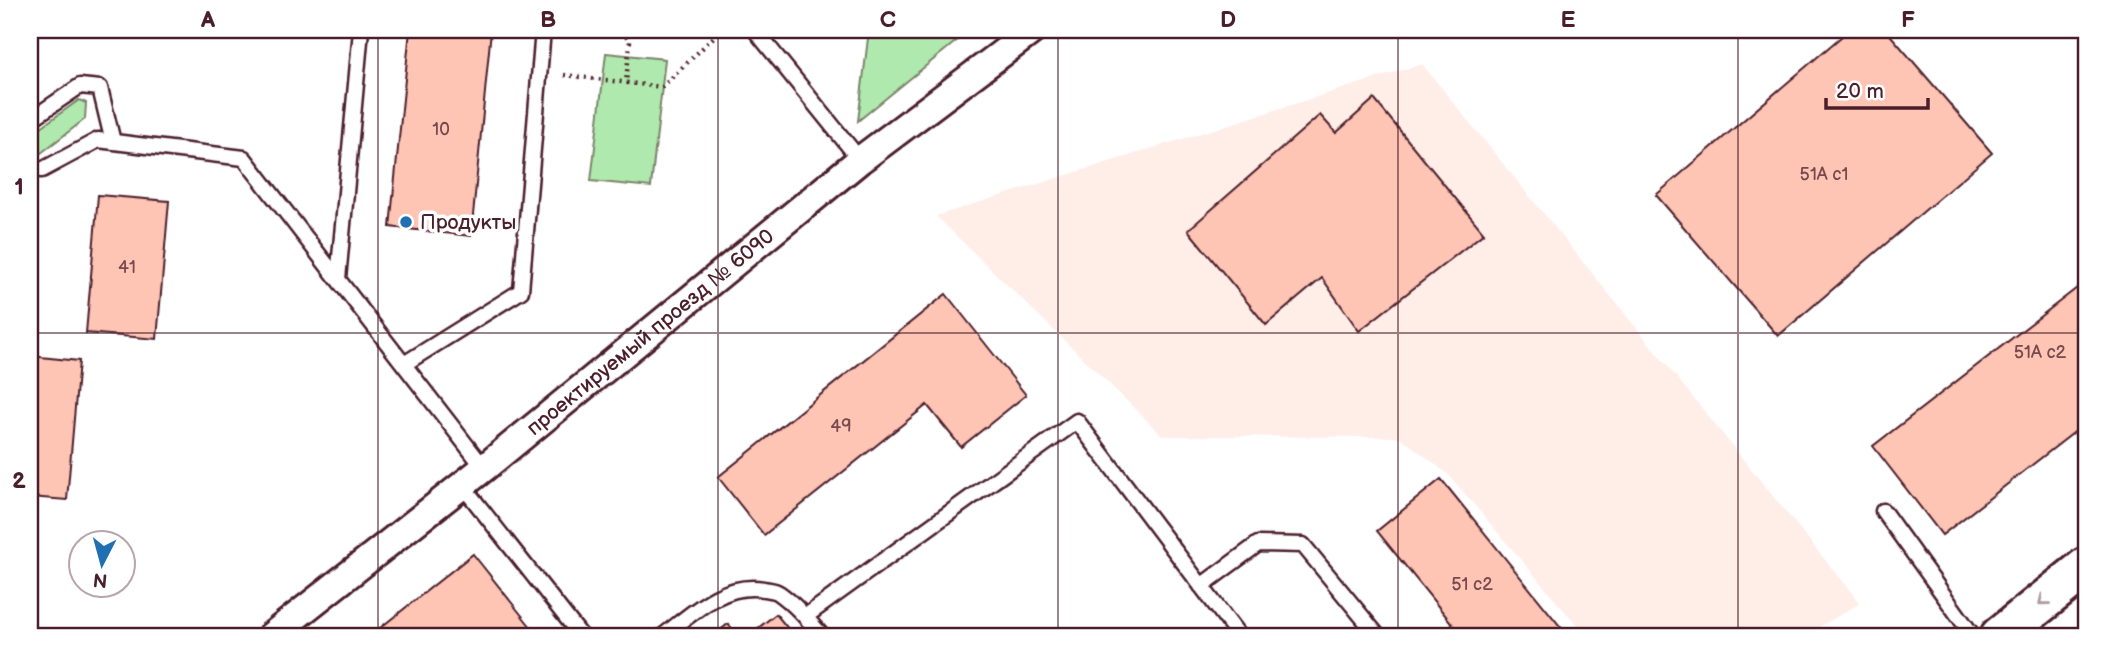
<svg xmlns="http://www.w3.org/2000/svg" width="2116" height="666" font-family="'Balsamiq Sans',sans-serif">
  <rect width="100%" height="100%" fill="#fff"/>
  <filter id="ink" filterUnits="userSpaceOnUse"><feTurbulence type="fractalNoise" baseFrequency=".0143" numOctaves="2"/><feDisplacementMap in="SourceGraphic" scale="14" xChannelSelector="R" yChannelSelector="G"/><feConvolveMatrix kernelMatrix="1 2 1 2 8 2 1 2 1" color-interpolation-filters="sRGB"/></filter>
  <g filter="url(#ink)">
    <path fill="#ffede8" d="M 1422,64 L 1860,603 L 1804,636 L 1586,636 L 1448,474 L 1400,437 L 1163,436 L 936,216 Z"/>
    <path fill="#afe9ad" stroke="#7c846c" stroke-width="2" d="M 869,30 L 970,30 L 858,121 Z
      M 606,53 L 665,59 L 651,187 L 591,181 Z
      M 79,100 L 86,103 L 85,119 L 41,153 L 30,154 L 30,135 Z"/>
    <path fill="#fec4b4" stroke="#4a1f2b" stroke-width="2" d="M 410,30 L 491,30 L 471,236 L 390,227 Z
      M 1849,30 L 1886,30 L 1992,153 L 1778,336 L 1656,195 Z
      M 1374,99 L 1484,233 L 1359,331 L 1322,278 L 1266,325 L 1188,230 L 1320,115 L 1336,133 Z
      M 98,195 L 169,201 L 157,339 L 86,333 Z
      M 2086,281 L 2086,423 L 1942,535 L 1873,446 Z
      M 946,294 L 1026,395 L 961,447 L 927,405 L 764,535 L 718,477 Z
      M 30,356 L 79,361 L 67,500 L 30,497 Z
      M 1441,479 L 1568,636 L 1462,636 L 1377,531 Z
      M 473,554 L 531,627 L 520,636 L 370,636 Z
      M 776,614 L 794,636 L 748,636 Z
      M 728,624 L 738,636 L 713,636 Z"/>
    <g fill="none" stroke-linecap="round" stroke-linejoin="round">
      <defs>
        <path id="service" d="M 755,30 L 860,160
          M 30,120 L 80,86 L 100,88 L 113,142
          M 30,169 L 42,170 L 98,140 L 244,158 L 484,468
          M 338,279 L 361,30
          M 404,364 L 521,291 L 543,30
          M 462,485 L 581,636
          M 1883,511 L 1973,636
          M 1201,586 L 1258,544 L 1303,545 L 1378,636
          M 806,616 L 1077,421 L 1239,636
          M 663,636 C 693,613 723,582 764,589 C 769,590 775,590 779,593 C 796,605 809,621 822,636"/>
        <g id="minor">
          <path id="s1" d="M 271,636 L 484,468 L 860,160 L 1033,30"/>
        </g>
        <path id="secondary" d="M 2000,636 L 2086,567"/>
      </defs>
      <use href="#service" stroke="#4a1f2b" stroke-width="19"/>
      <use href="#minor" stroke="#4a1f2b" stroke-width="32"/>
      <use href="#secondary" stroke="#4a1f2b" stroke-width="44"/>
      <path stroke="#4a1f2b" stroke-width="4.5" stroke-dasharray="2 5" stroke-linecap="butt" d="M 622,30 L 630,41 L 626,83
        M 564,75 L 662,87 L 721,30"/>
      <use href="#service" stroke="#fff" stroke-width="14"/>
      <use href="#minor" stroke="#fff" stroke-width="26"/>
      <use href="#secondary" stroke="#fff" stroke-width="38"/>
    </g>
    <defs><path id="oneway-chevron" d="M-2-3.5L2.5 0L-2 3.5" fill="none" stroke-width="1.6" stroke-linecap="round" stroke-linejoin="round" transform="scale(1.75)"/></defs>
    <use stroke="#ae9aa0" href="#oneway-chevron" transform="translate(2043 601) rotate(141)"/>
  </g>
  <path fill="none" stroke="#4a1f2b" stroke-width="2" stroke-opacity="0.55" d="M 378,30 L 378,636M 718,30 L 718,636M 1058,30 L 1058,636M 1398,30 L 1398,636M 1738,30 L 1738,636M 30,333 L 2086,333"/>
  <circle fill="#1f6fb2" stroke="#fff" stroke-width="2.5" cx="406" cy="222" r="7"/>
  <g text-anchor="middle" stroke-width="7" stroke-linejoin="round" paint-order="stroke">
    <g font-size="18" fill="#77484d">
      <text x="441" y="135">10</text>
      <text x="1824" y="180">51А с1</text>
      <text x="127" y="273">41</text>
      <text x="2040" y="358">51А с2</text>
      <text x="841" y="432">49</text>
      <text x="1472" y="590">51 с2</text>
    </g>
    <g font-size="21" fill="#4a1f2b" stroke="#fff" text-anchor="start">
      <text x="420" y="229">Продукты</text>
    </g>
    <g font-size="21" fill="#4a1f2b" stroke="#fff">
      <text dy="7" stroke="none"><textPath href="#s1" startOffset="486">проектируемый проезд № 6090</textPath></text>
    </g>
  </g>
  <rect width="2116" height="666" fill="none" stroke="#fff" stroke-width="77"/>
  <g transform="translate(102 564) rotate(186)"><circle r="33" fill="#ffffff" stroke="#b7a5aa" stroke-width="2"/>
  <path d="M0-5L12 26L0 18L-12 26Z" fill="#1f6fb2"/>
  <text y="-10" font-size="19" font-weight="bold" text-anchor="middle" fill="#4a1f2b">N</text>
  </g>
  <path d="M1826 98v10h102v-10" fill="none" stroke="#4a1f2b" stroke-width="3.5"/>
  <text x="1836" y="98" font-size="21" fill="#4a1f2b" stroke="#ffffff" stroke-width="5" paint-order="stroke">20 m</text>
  <rect x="38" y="38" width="2040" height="590" fill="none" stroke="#4a1f2b" stroke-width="2.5"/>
  <g font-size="23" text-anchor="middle" font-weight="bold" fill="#4a1f2b">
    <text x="208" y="27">A</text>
    <text x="548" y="27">B</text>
    <text x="888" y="27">C</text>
    <text x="1228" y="27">D</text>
    <text x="1568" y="27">E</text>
    <text x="1908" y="27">F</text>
    <text x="19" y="194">1</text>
    <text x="19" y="488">2</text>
  </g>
</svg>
